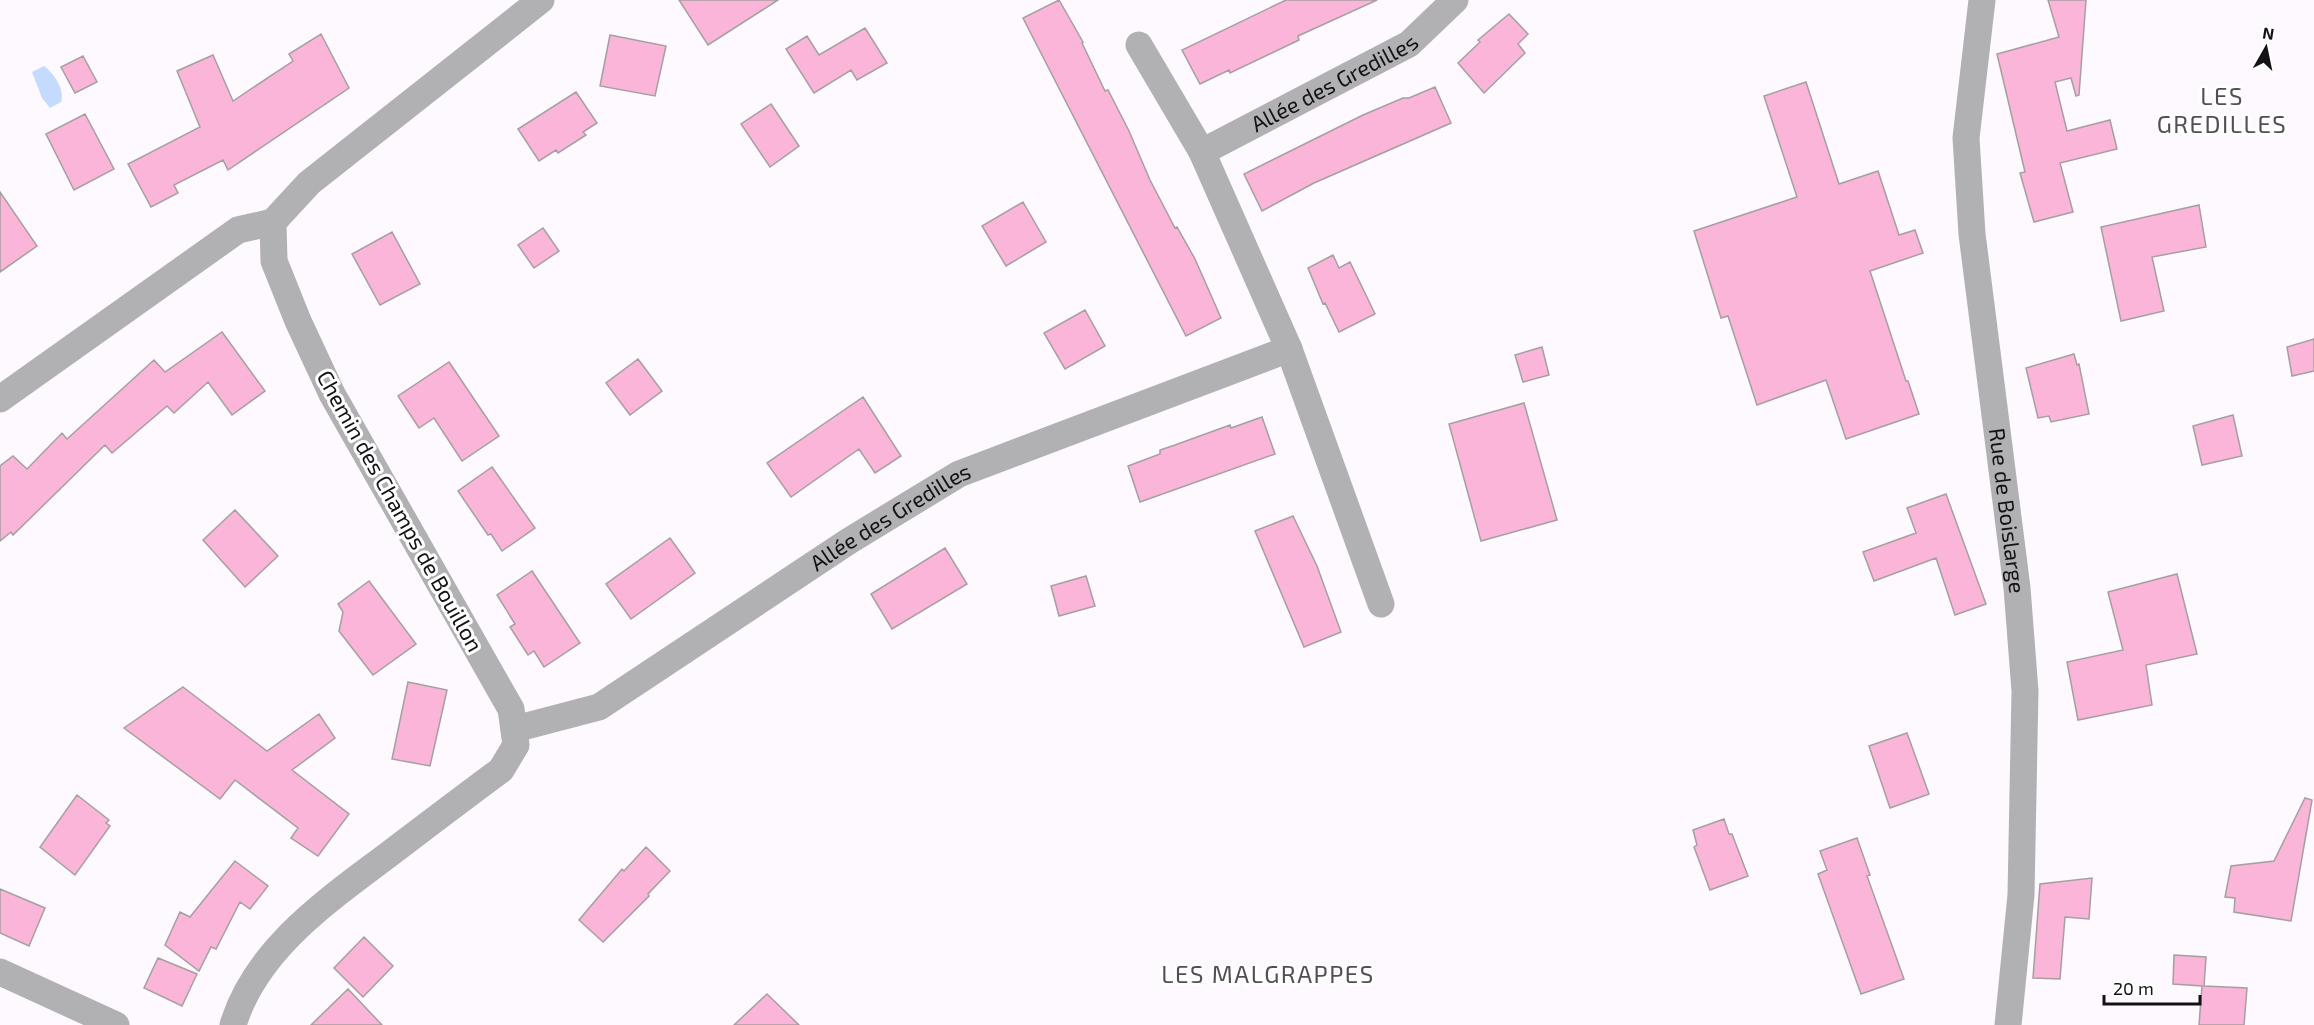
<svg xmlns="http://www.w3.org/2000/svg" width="2314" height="1025" font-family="'Exo 2',sans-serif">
  <rect width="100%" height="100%" fill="#fdf9ff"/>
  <path fill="#c4dbff" d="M 44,66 C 54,74 65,89 61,102 L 50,108 L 42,98 L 32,72 Z"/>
  <path fill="#fab5d8" stroke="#a69fa2" stroke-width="1.5" d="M 679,0 L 778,0 L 708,45 Z
    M 1059,0 L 1083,42 L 1082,43 L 1105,91 L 1108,90 L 1129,131 L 1150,180 L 1175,228 L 1177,227 L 1195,259 L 1221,318 L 1186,336 L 1023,18 Z
    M 1286,0 L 1377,0 L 1298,36 L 1299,40 L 1230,73 L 1229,70 L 1200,84 L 1182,50 Z
    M 2048,0 L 2086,0 L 2079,95 L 2076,96 L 2071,78 L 2055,82 L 2067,131 L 2110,120 L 2117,149 L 2060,163 L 2073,212 L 2034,222 L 2020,173 L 2025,172 L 1997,54 L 2059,37 Z
    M 1509,14 L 1528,34 L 1518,44 L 1525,53 L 1484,93 L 1458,63 L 1480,42 L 1478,40 Z
    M 865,28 L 887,63 L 857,80 L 851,70 L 814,93 L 786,49 L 807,36 L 819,55 Z
    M 321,34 L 349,88 L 228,170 L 223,160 L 174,185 L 178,193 L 151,207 L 128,164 L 200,127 L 177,71 L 213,55 L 233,101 L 293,61 L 289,54 Z
    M 610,35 L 666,46 L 655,96 L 600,86 Z
    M 83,56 L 97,82 L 75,93 L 61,67 Z
    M 1806,82 L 1839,184 L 1878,171 L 1899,235 L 1915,230 L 1923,253 L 1870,271 L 1906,381 L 1908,381 L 1919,414 L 1846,439 L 1826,380 L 1757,405 L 1728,316 L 1721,318 L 1694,231 L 1797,197 L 1764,96 Z
    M 1435,87 L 1451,123 L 1314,183 L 1262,211 L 1244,174 L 1363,115 L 1403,98 L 1409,98 Z
    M 576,92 L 597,123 L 583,132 L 586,135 L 558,153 L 556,150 L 539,161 L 518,129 Z
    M 771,104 L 799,146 L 770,167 L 741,124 Z
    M 85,114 L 114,169 L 74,190 L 46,134 Z
    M 0,192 L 37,246 L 0,272 Z
    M 1023,202 L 1046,242 L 1006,266 L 982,226 Z
    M 2199,205 L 2206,247 L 2152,257 L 2164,311 L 2121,321 L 2101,227 Z
    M 543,228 L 559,251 L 534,268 L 518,245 Z
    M 392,232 L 420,284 L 380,305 L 352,254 Z
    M 1333,255 L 1339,268 L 1350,262 L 1375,314 L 1339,332 L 1325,303 L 1323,304 L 1308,268 Z
    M 1085,310 L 1105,346 L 1065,369 L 1044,333 Z
    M 222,332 L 265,391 L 232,415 L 208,382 L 174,413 L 167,406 L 112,453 L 105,445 L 13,535 L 11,532 L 0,541 L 0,466 L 13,456 L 27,469 L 62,433 L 67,439 L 154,360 L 165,372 Z
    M 2314,339 L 2314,371 L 2292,376 L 2287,347 Z
    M 1542,347 L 1549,375 L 1523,382 L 1515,355 Z
    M 2074,354 L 2077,365 L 2079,364 L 2089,414 L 2051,422 L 2049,416 L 2038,418 L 2026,368 Z
    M 638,359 L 662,391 L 630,415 L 606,383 Z
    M 449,362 L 499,436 L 462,461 L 434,418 L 419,428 L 398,396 Z
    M 863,397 L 901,456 L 875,473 L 859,449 L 791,497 L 767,463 Z
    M 1524,403 L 1557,520 L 1481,541 L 1449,424 Z
    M 2233,415 L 2242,456 L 2202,465 L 2193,426 Z
    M 1262,417 L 1275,454 L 1140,502 L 1128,466 L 1160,454 L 1160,450 L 1175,445 L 1230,425 L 1231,428 Z
    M 492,467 L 535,528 L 502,551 L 491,534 L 488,535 L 458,491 Z
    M 1946,494 L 1986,604 L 1955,615 L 1936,558 L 1874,581 L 1863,552 L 1916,533 L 1907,508 Z
    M 235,510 L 278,556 L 245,587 L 203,540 Z
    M 1293,516 L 1317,566 L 1341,632 L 1304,647 L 1255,531 Z
    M 670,538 L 695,573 L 631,619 L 606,584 Z
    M 945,548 L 967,584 L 892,629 L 871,594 Z
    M 532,571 L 580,643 L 544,667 L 534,651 L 528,655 L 510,627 L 515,624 L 497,595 Z
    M 2177,574 L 2197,654 L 2146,665 L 2152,705 L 2078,720 L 2067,662 L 2123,650 L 2108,592 Z
    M 1086,576 L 1095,606 L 1059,616 L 1051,586 Z
    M 369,581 L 416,644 L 373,675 L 339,631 L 343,612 L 338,604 Z
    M 408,682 L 447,690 L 430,766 L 392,759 Z
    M 183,687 L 267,751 L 319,714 L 335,738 L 292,770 L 349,814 L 318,856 L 291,838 L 298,828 L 235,780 L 220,799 L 124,728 Z
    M 1907,733 L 1929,794 L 1890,808 L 1869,746 Z
    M 77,795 L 109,820 L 106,823 L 110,826 L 75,875 L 40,847 Z
    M 2305,798 L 2312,800 L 2291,921 L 2234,912 L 2235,898 L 2225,897 L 2231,866 L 2274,861 Z
    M 1724,819 L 1729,834 L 1732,834 L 1748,876 L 1710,890 L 1694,847 L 1697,845 L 1693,830 Z
    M 1857,838 L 1870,875 L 1867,876 L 1904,979 L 1861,994 L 1818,874 L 1827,870 L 1820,851 Z
    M 646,847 L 670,871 L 648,894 L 649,896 L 603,942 L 579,920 L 622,869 L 624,871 Z
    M 235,861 L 268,886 L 250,909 L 240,902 L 216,949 L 211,947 L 199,971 L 165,945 L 180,912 L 190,917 Z
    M 2092,878 L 2089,919 L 2065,917 L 2060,979 L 2033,978 L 2040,884 Z
    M 0,889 L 45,908 L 29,946 L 0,933 Z
    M 364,937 L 393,966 L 363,997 L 334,968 Z
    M 2174,955 L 2206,957 L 2204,986 L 2247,988 L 2244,1025 L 2199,1025 L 2202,986 L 2173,984 Z
    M 158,958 L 197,974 L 182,1006 L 144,988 Z
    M 348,989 L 382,1025 L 311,1025 Z
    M 767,994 L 799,1025 L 734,1025 Z"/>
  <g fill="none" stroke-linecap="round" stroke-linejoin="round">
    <g stroke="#b1b1b4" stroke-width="27">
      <path id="s1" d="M 1982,0 L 1966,138 L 1972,234 L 2017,588 L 2025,691 L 2021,895 L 2008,1025"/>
      <path d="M 1139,45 L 1202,152"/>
      <path d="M 1289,349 L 1381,604"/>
      <path d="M 0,399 L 238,230 L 273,222"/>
      <path id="s2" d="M 515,729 L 599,707 L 849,541 L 959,474 L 1289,349 L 1202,152 L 1409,44 L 1455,0"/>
      <path d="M 0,972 L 116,1025"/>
      <path d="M 233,1025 C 256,949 327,901 388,855 C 425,827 463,798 501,770 L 516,745 L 511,709 L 332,394 L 298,321 L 274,261 L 273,222 L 309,183 L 541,0"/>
    </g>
  </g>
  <g text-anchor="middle" stroke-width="6" stroke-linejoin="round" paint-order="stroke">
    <g font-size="22" fill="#141214" stroke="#fff">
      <text dy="8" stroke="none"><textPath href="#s2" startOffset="1233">Allée des Gredilles</textPath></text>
      <text transform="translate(400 511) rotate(61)" y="8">Chemin des Champs de Bouillon</text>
      <text dy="8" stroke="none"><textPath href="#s1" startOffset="514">Rue de Boislarge</textPath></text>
      <text dy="8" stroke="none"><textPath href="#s2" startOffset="435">Allée des Gredilles</textPath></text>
    </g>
    <g font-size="24" letter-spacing="1.5" fill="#524e53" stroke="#fff">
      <text x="2222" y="105">LES<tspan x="2222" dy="28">GREDILLES</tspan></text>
      <text x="1268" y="983">LES MALGRAPPES</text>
    </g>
  </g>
  <g transform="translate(2266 48) rotate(9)" stroke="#ffffff" stroke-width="4.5" paint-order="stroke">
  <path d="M0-4.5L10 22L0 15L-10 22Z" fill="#141214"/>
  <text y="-9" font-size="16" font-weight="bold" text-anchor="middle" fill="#141214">N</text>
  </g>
  <path d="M2104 995v9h96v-9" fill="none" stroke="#141214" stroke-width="3"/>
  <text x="2113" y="995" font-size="18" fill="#141214" stroke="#ffffff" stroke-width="4.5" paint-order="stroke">20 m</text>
</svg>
